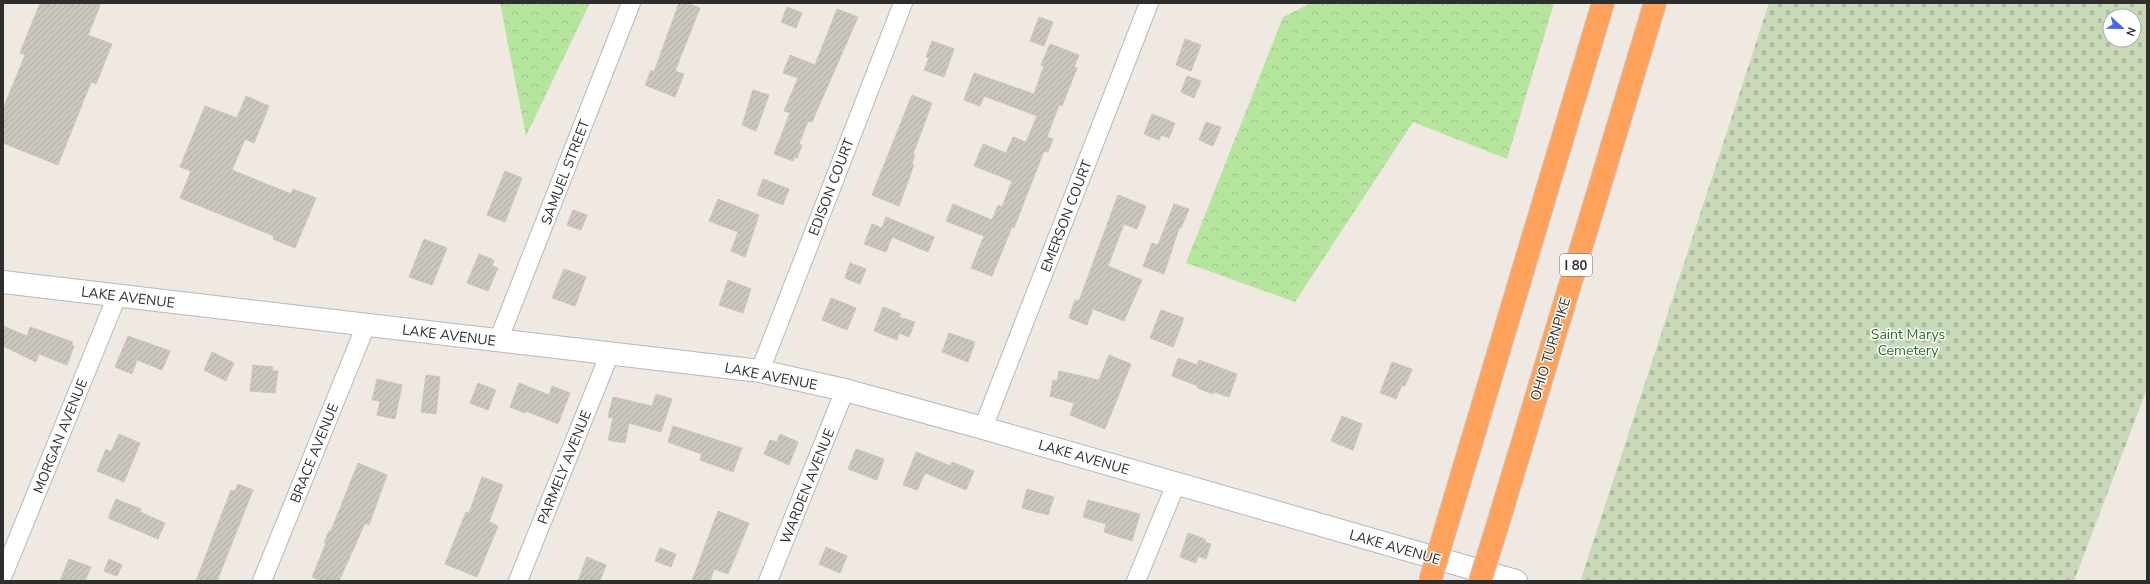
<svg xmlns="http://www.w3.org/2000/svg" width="2150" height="584" font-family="'Nunito Sans',sans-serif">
  <defs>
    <pattern id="forest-crowns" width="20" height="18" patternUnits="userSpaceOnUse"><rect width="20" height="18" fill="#b6e59e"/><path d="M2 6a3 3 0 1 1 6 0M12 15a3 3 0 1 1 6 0" fill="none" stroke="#9dc588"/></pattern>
    <pattern id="cemetery-stones" width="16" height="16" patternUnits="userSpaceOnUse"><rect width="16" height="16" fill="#c8d9b8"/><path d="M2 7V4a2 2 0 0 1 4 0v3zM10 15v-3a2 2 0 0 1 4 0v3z" fill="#acbb9e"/></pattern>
    <pattern id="building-hatch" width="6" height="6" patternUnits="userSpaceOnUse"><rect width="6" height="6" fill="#cbc7bf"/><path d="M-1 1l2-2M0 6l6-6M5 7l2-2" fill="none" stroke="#afaba4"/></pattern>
  </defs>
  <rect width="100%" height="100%" fill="#efe9e1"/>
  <path fill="url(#forest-crowns)" d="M 500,3 L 590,3 L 526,136 Z
    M 1311,3 L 1554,3 L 1507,159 L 1413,122 L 1295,302 L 1186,263 L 1283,17 Z"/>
  <path fill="url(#cemetery-stones)" fill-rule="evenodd" d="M 1769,3 L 2147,3 L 2147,389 L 2074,581 L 1589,581 L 1581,579 ZM 2110,16 L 2134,16 L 2134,40 L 2110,40 Z"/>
  <path fill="url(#building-hatch)" stroke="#cbc5ba" d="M 40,3 L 101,3 L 88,35 L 112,44 L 96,84 L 91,82 L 58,165 L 3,143 L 3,109 L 25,55 L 20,53 Z
    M 679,3 L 686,3 L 700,8 L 675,71 L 684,74 L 675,97 L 645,85 L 651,70 L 654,72 Z
    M 787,7 L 802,13 L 796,28 L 781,22 Z
    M 837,9 L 858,17 L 815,115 L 812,122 L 808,121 L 799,144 L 802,145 L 797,158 L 794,157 L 793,161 L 774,154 L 790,113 L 784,111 L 798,78 L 783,73 L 790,55 L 815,65 Z
    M 1039,17 L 1053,22 L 1044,46 L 1030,41 Z
    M 1185,39 L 1201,45 L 1191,71 L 1176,65 Z
    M 932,41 L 954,49 L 944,77 L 924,70 L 929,58 L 926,57 Z
    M 1050,44 L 1079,55 L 1074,67 L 1077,68 L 1062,106 L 1059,105 L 1047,137 L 1053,139 L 1048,152 L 1044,151 L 1014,228 L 1012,227 L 992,276 L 971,268 L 984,236 L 946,221 L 953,204 L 992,220 L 998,205 L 1002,207 L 1012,181 L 974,166 L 983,144 L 1006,153 L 1013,137 L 1026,142 L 1037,116 L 984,96 L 980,106 L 964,100 L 974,73 L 1034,94 L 1044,66 L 1041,65 Z
    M 1187,76 L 1201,81 L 1194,98 L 1181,92 Z
    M 753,90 L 769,95 L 756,131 L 742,125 Z
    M 912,95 L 932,103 L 913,154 L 915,155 L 912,164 L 914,165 L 899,206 L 872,195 Z
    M 246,96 L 269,106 L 254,143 L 245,139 L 232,170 L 291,194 L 293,189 L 316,198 L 295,248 L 273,239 L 274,236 L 180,198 L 191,171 L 180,167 L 205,106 L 237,118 Z
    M 1152,114 L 1175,123 L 1169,138 L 1161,135 L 1159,140 L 1144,134 Z
    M 1206,122 L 1221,127 L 1213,146 L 1199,140 Z
    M 505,171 L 522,178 L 505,222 L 487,215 Z
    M 763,179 L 789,189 L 783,205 L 757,195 Z
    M 1118,195 L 1146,206 L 1137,229 L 1124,224 L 1108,266 L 1142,280 L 1124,321 L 1093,309 L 1087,325 L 1069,318 L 1075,300 L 1079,301 Z
    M 718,199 L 759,215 L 745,257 L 731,251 L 738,232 L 709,221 Z
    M 1174,204 L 1189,209 L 1181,228 L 1179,228 L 1164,274 L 1143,266 L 1152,243 L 1158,245 Z
    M 573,210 L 587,215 L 581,230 L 567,225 Z
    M 886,217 L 934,237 L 928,252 L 892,237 L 886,252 L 864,244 L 872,224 L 882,228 Z
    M 424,239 L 447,248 L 432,285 L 409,277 Z
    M 479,254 L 494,260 L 492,266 L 498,268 L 488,291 L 467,283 Z
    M 850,263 L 866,269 L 860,284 L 845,278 Z
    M 564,269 L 586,277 L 575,306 L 552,298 Z
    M 728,280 L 751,289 L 743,313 L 719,305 Z
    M 831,298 L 856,308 L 847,330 L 822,320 Z
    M 883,307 L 901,314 L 899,317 L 915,322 L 909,337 L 899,333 L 897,340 L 874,331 Z
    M 1161,310 L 1184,318 L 1173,347 L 1150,338 Z
    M 3,326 L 27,336 L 30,327 L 73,342 L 71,345 L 74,346 L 67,365 L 39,354 L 36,362 L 3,346 Z
    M 949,333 L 975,342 L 968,362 L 942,352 Z
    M 128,336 L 170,351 L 162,370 L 137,360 L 132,374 L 115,367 Z
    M 212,352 L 234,363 L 226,381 L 204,370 Z
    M 1109,355 L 1131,364 L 1105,429 L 1070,415 L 1074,403 L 1050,396 L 1053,380 L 1057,381 L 1059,371 L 1099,380 Z
    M 1178,358 L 1197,365 L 1199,360 L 1237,374 L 1229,397 L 1214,392 L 1213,394 L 1197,388 L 1198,386 L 1172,376 Z
    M 1392,362 L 1412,369 L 1405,386 L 1402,385 L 1396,399 L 1380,393 Z
    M 253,365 L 273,367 L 272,371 L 278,371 L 275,393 L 250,391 Z
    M 426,375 L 440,377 L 436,414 L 421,412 Z
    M 377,379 L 402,385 L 395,419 L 377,415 L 380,401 L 372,400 Z
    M 478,383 L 496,390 L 488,410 L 470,403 Z
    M 519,383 L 549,395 L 552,386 L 570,393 L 558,424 L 526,411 L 525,413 L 510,407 Z
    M 656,394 L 672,399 L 661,432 L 629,423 L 625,443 L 608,440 L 613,418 L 608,417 L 613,397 L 652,406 Z
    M 1342,416 L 1362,424 L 1353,450 L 1331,441 Z
    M 673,426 L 742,448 L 733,472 L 700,460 L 702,454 L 668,442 Z
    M 119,434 L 140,443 L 124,482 L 97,471 L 106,449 L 111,452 Z
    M 780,434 L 798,442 L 789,465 L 764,454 L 770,440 L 777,442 Z
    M 856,449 L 884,459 L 877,480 L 848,469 Z
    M 916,452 L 951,466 L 952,462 L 974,471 L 966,490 L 925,473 L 917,490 L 903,485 Z
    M 358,463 L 387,475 L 369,525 L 365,523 L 339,581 L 321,581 L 312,577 L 326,543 L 324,543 L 329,531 L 331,531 Z
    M 482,477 L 503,485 L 489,522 L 498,526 L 477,577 L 445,564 L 466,512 L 469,513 Z
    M 238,484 L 253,490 L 217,581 L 196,581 L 231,490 L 235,491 Z
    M 1027,489 L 1054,497 L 1048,515 L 1022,508 Z
    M 116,499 L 141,509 L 140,512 L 165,523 L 158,539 L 108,518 Z
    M 1088,500 L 1140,514 L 1132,541 L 1104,532 L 1106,524 L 1083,517 Z
    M 718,511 L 749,523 L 728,574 L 714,569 L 710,581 L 692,581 Z
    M 1188,533 L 1205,539 L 1205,542 L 1211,544 L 1206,559 L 1198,556 L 1196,563 L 1180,557 Z
    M 826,547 L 847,556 L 840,573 L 819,564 Z
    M 660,548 L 676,554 L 671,567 L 655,561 Z
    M 587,557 L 606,565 L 600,581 L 578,581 Z
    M 69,559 L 91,567 L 85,581 L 60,581 Z
    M 109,559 L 122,565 L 117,576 L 104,571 Z"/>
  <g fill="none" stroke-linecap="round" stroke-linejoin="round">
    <defs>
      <path id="street" d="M 498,341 L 631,3
        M 760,371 L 903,3
        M 983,428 L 1149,3
        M 3,575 L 117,296
        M 262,581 L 366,325
        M 518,581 L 610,353
        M 768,581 L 845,390
        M 1136,581 L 1176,484"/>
      <path id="secondary" d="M 3,282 L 760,371 L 845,390 L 983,428 L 1516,581"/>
      <path id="highway" d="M 1450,514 L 1603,3
        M 1497,527 L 1655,3"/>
    </defs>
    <use href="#street" stroke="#b4b7c1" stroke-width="20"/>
    <use href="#secondary" stroke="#b4b7c1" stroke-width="24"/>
    <use href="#highway" stroke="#c9c9c9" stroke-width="24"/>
    <use href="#street" stroke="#fff" stroke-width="18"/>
    <use href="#secondary" stroke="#fff" stroke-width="22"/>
    <use href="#highway" stroke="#ffa35c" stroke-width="22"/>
    <defs>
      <path id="highway-bridge" d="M 1430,581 L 1450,514
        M 1480,581 L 1497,527"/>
    </defs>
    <use href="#highway-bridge" stroke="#c9c9c9" stroke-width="24" stroke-linecap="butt"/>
    <use href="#highway-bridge" stroke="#ffa35c" stroke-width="22"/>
  </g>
  <g text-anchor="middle" stroke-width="3" stroke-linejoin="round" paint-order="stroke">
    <rect fill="#fff" stroke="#6d6d6d" stroke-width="1" x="1560" y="254" width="32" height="22" rx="3"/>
    <g font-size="13" font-weight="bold" fill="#2e2e2e">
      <text x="1576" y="270">I 80</text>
    </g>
    <g font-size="14" fill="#2e2e2e" stroke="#fff">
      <text transform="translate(565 172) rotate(-69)" y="5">SAMUEL STREET</text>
      <text transform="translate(831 187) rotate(-69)" y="5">EDISON COURT</text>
      <text transform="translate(1066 216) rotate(-69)" y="5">EMERSON COURT</text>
      <text transform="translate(128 297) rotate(7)" y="5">LAKE AVENUE</text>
      <text transform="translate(449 335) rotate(7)" y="5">LAKE AVENUE</text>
      <text transform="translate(1550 349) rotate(-73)" y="5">OHIO TURNPIKE</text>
      <text transform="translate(771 376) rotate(11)" y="5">LAKE AVENUE</text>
      <text transform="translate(60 436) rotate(-68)" y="5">MORGAN AVENUE</text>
      <text transform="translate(314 453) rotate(-68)" y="5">BRACE AVENUE</text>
      <text transform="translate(1084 457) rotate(16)" y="5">LAKE AVENUE</text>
      <text transform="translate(564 467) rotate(-68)" y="5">PARMELY AVENUE</text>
      <text transform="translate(807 486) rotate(-68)" y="5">WARDEN AVENUE</text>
      <text transform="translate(1395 547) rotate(16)" y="5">LAKE AVENUE</text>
    </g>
    <g font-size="14" fill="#2c6e1b" stroke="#fff">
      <text x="1908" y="339">Saint Marys<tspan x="1908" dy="16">Cemetery</tspan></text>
    </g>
  </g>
  <rect width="2150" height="584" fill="none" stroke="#2e2e2e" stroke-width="8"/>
  <g transform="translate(2122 28) rotate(112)"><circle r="19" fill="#ffffff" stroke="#ababab"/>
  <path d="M0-3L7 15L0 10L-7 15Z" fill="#4264fb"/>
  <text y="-6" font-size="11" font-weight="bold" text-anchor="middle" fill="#2e2e2e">N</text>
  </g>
</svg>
